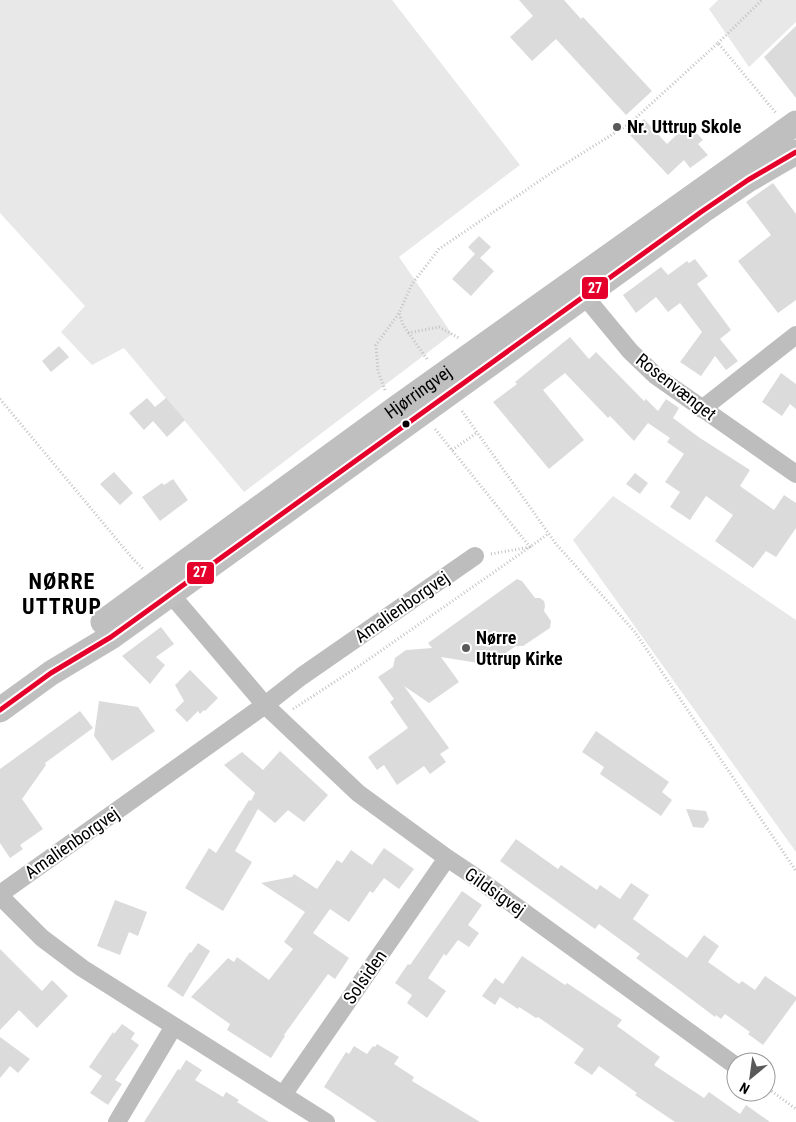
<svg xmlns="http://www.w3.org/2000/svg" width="796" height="1122" font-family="'Roboto Condensed',sans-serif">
  <rect width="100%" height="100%" fill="#fff"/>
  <path fill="#e8e8e8" d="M 0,0 L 392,0 L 520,165 L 399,257 L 452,334 L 244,492 L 124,348 L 92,365 L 61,332 L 85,306 L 0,213 Z
    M 718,0 L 796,0 L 796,22 L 749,67 L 709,9 Z
    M 613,496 L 796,620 L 796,852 L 573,540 Z"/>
  <path fill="#dbdbdb" d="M 519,0 L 564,0 L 581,19 L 583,17 L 652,91 L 626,115 L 556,39 L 532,61 L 510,37 L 533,16 Z
    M 796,26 L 796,98 L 764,57 Z
    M 644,119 L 667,144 L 688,124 L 703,140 L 698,144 L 708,155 L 690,168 L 684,160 L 668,175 L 628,133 Z
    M 773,183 L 796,214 L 796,300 L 778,313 L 738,261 L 771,235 L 746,202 Z
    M 479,236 L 491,247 L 480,258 L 494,271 L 471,296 L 452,279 L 475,254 L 468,247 Z
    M 695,259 L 708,276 L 697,284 L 731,330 L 720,339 L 738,361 L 726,370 L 715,356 L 701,376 L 680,362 L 702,332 L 680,303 L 668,312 L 656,297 L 636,313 L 623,295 L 661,267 L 668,275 L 687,261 L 689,263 Z
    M 570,337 L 589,359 L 596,352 L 644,401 L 646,399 L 658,411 L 666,399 L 679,408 L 673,418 L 700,438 L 750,470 L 740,486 L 774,510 L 784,495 L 796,503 L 796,528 L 776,557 L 766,551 L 753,568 L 715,541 L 733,515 L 706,496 L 690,520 L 670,507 L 680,492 L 665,482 L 684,454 L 667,442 L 670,438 L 648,423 L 634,441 L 610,416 L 608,418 L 565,373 L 543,390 L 584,440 L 549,469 L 493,402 L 517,384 L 515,382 Z
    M 59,346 L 69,357 L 51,372 L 42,361 Z
    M 781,373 L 796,384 L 796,409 L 790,404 L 782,416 L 762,402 Z
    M 147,398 L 155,407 L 166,398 L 185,420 L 167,437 L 153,421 L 144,430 L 129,413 Z
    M 114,472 L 133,493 L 120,505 L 100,484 Z
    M 635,473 L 648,483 L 640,494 L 626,484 Z
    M 173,479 L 188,500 L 160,521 L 142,497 L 162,483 L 164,485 Z
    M 517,579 L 522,581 L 535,598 L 540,598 L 544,601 L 545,606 L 544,611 L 551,621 L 550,628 L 523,646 L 516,646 L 499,657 L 488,655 L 478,663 L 441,657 L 459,682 L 429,703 L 404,686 L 449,748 L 440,754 L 446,762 L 430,774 L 424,766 L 397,785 L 384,765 L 377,770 L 368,757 L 408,728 L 390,702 L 394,699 L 378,677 L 393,667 L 395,658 L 406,650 L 432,648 L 428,643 Z
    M 161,627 L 174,644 L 156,657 L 165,665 L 150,684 L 122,656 Z
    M 190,670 L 218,698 L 205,711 L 204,710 L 200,714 L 198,711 L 187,722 L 175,710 L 184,701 L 175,685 Z
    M 99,701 L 138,707 L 155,731 L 112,761 L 94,736 Z
    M 80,711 L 93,728 L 45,763 L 46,765 L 22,799 L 43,829 L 20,845 L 23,849 L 10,858 L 0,843 L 0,769 Z
    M 596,731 L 669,782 L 662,792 L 672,800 L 661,816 L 600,774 L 604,767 L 582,752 Z
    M 280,751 L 328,795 L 304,822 L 288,810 L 275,823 L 258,809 L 235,851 L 252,862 L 223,911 L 185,888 L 209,848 L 216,853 L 249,800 L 251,801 L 255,793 L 224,765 L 242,752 L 263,770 Z
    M 686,809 L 706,811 L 709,820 L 703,828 L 693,827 Z
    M 516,839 L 558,869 L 561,865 L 597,890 L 600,885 L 620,899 L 631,883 L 649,895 L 633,919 L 687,958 L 704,935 L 719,946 L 708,962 L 739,984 L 742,981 L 755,990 L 765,976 L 796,997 L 796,1000 L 763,1045 L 748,1034 L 750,1032 L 725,1014 L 721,1019 L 716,1015 L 715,1017 L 682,992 L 636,958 L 640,954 L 599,924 L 595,929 L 500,861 Z
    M 384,848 L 414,869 L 399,889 L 384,878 L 373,893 L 370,891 L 349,922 L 330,909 L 313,933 L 349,958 L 335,979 L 328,974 L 284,1035 L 285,1036 L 271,1058 L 227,1030 L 230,1024 L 191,997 L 228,958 L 234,962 L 237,957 L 269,980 L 293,949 L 284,942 L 305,912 L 261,883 L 292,877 L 294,874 L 317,889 L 337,860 L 342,863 L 351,850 L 372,865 Z
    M 462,891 L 482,905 L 468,925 L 479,933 L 469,947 L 458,940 L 446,956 L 444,954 L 428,978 L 446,991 L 427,1018 L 407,1003 L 412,995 L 395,983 L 408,964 L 410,965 Z
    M 115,900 L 147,912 L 138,936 L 129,932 L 120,955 L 97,946 Z
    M 198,943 L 210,951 L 183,997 L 167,986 L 190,952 L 191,953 Z
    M 0,949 L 42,991 L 52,980 L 68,996 L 37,1028 L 19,1010 L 0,1030 Z
    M 522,956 L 565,985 L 567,983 L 622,1020 L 617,1026 L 660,1057 L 654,1065 L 704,1098 L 709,1092 L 740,1114 L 746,1105 L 770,1122 L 675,1122 L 635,1095 L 637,1093 L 599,1066 L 592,1075 L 574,1063 L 584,1049 L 538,1017 L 536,1018 L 519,1007 L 518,1009 L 500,997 L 495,1005 L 482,996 L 495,978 L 503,984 Z
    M 122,1024 L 135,1033 L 131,1039 L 139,1045 L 115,1080 L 122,1084 L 108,1105 L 90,1093 L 102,1076 L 89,1067 L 113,1032 L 114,1034 Z
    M 0,1037 L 30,1059 L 18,1073 L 10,1066 L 0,1078 Z
    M 377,1044 L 399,1057 L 394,1064 L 414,1077 L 412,1081 L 480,1122 L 377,1122 L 324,1087 L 346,1052 L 349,1054 L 354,1046 L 367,1054 L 373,1046 L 375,1047 Z
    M 186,1060 L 202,1070 L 195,1080 L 223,1097 L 226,1092 L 239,1100 L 237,1102 L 269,1122 L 144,1122 L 178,1069 L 180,1070 Z"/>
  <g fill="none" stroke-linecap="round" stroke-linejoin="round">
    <path stroke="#c2c2c2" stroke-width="3" stroke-dasharray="1 2.5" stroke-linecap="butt" d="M 718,43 L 762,0
      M 408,333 L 439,327 L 459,338
      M 427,359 L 403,325 L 399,313 L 412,284 L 439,249 L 557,169 L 629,124 L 718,43 L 776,113
      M 385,390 L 378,371 L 376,345 L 399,313
      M 0,399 L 133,559 L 143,569
      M 462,411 L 556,544 L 635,632 L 796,871
      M 452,450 L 478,432
      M 491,554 L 530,547 L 549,533
      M 293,709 L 359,666 L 530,547 L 435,429
      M 766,1087 L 796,1109"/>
    <path stroke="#bdbdbd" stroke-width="18" d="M 577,287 L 630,351 L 656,376 L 796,474
      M 702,409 L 796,335
      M 163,588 L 179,604 L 265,705 L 358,793 L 447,858 L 474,876 L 736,1066
      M 0,894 L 265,705 L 302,676 L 475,556
      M 0,896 L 42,938 L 82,968 L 326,1122
      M 283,1095 L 447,858
      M 117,1122 L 174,1026"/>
    <g stroke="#bfbfbf" stroke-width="25">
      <path id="s1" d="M 103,622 L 396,408 L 796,123"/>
      <path d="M 0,710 L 51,673 L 111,637 L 701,212 L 748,180 L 796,152"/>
    </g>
    <defs>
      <path id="bus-1" d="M 0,710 L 51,673 L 111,637 L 701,212 L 748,180 L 796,152"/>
    </defs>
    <use href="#bus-1" stroke="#fff" stroke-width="9"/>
    <use href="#bus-1" stroke="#e4002b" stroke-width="5"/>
  </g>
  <g fill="#595959" stroke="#fff" stroke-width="2">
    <circle cx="617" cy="127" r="5"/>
    <circle cx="466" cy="648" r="5"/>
  </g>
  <circle fill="#000" stroke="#fff" stroke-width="2" cx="406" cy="424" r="4.5"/>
  <g text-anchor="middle" stroke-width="4" stroke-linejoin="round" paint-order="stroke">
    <g font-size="18" font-weight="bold" fill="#000" stroke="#fff" text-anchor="start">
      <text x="627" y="133">Nr. Uttrup Skole</text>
      <text x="476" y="644">Nørre<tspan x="476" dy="21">Uttrup Kirke</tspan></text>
    </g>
    <g font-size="18" fill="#000" stroke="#fff">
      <text transform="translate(676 387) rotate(38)" y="6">Rosenvænget</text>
      <text dy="6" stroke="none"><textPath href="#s1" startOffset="390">Hjørringvej</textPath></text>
      <text transform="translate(402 607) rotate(-35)" y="6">Amalienborgvej</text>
      <text transform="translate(72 843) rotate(-35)" y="6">Amalienborgvej</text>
      <text transform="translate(495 892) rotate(35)" y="6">Gildsigvej</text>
      <text transform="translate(365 977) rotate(-55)" y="6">Solsiden</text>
    </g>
    <g font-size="22" font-weight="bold" letter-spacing="1" fill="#000" stroke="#fff">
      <text x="62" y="589">NØRRE<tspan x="62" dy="25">UTTRUP</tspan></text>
    </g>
  </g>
  <g stroke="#fff" stroke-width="2">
    <rect x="581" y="276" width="28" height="24" rx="5" fill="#e4002b"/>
    <rect x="186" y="561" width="29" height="24" rx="5" fill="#e4002b"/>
  </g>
  <g font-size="14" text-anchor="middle" font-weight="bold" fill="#fff">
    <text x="595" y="293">27</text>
    <text x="200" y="577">27</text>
  </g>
  <g transform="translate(751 1077) rotate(209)"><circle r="24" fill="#ffffff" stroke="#999999"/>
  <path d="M0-4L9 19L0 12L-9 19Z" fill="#595959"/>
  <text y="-8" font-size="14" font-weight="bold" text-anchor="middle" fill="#000000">N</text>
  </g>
</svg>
